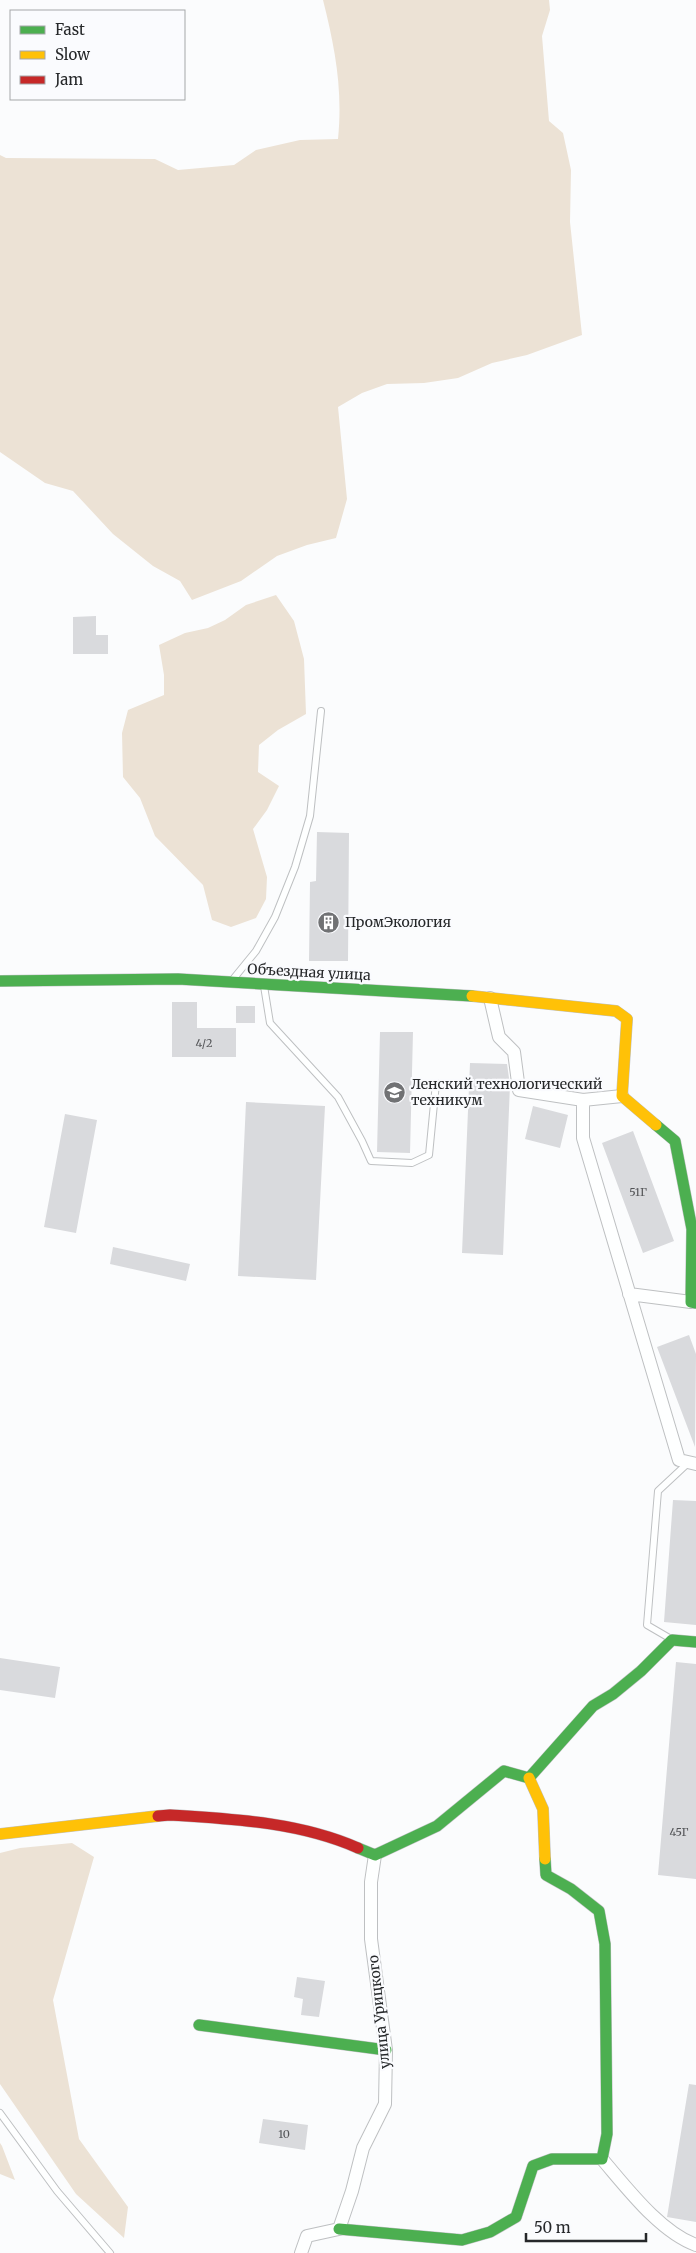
<svg xmlns="http://www.w3.org/2000/svg" width="696" height="2253" font-family="Merriweather,serif">
  <rect width="100%" height="100%" fill="#fbfcfd"/>
  <path fill="#ece2d5" d="M 323,0 L 549,0 L 550,10 L 542,36 L 549,121 L 563,133 L 571,170 L 570,222 L 582,335 L 527,355 L 492,363 L 458,378 L 424,383 L 387,384 L 362,393 L 338,407 L 347,499 L 336,538 L 307,545 L 277,556 L 241,581 L 192,600 L 180,581 L 153,566 L 113,534 L 73,491 L 45,483 L 0,452 L 0,155 L 6,158 L 155,159 L 178,170 L 234,165 L 256,150 L 300,140 L 338,139 C 343,89 335,48 323,0 Z
    M 276,595 L 294,621 L 304,659 L 306,714 L 278,730 L 259,745 L 258,772 L 279,786 L 267,810 L 253,829 L 267,877 L 266,899 L 256,918 L 231,927 L 212,920 L 203,885 L 155,836 L 140,798 L 123,777 L 122,733 L 128,710 L 164,695 L 164,675 L 159,645 L 185,633 L 208,628 L 225,620 L 246,605 Z
    M 72,1843 L 94,1857 L 53,2000 L 79,2139 L 128,2207 L 124,2238 L 76,2194 L 0,2084 L 0,1853 L 20,1848 Z
    M 0,2143 L 2,2146 L 15,2180 L 0,2174 Z"/>
  <path fill="#d9dadd" d="M 96,616 L 96,635 L 108,635 L 108,654 L 73,654 L 73,617 Z
    M 317,832 L 349,833 L 348,961 L 309,961 L 310,882 L 316,881 Z
    M 172,1002 L 197,1002 L 197,1028 L 236,1028 L 236,1057 L 172,1057 Z
    M 236,1006 L 255,1006 L 255,1023 L 236,1023 Z
    M 380,1032 L 413,1032 L 410,1153 L 377,1152 Z
    M 470,1063 L 507,1064 L 510,1085 L 503,1255 L 462,1253 Z
    M 246,1102 L 325,1106 L 316,1280 L 238,1276 Z
    M 533,1106 L 568,1115 L 560,1148 L 525,1139 Z
    M 65,1114 L 97,1120 L 76,1233 L 44,1227 Z
    M 633,1131 L 674,1241 L 643,1253 L 602,1143 Z
    M 113,1247 L 190,1264 L 186,1281 L 110,1264 Z
    M 689,1335 L 696,1354 L 695,1447 L 657,1347 Z
    M 673,1500 L 696,1501 L 696,1625 L 664,1622 Z
    M 0,1658 L 60,1667 L 55,1698 L 0,1690 Z
    M 676,1662 L 696,1664 L 696,1879 L 658,1875 Z
    M 297,1977 L 325,1981 L 319,2017 L 301,2015 L 303,1999 L 294,1997 Z
    M 689,2084 L 696,2085 L 696,2222 L 667,2217 Z
    M 263,2119 L 308,2125 L 305,2150 L 259,2143 Z"/>
  <g fill="none" stroke-linecap="round" stroke-linejoin="round">
    <defs>
      <path id="lane" d="M 234,978 L 256,951 L 275,917 L 295,867 L 310,816 L 321,711
        M 264,986 L 270,1023 L 338,1097 L 362,1141 L 371,1161 L 412,1163 L 429,1155 L 436,1083
        M 671,1639 L 647,1625 L 658,1491 L 688,1463
        M 0,2113 L 57,2191 L 110,2253"/>
      <path id="street" d="M 490,998 L 499,1037 L 514,1052 L 519,1090 L 583,1100
        M 622,1096 L 583,1100 L 583,1138 L 679,1460 L 696,1464
        M 629,1294 L 691,1302
        M 602,2159 C 627,2188 660,2232 696,2245
        M 301,2253 L 307,2236 L 339,2229 L 352,2191 L 363,2148 L 385,2104 L 386,2050 L 371,1939 L 371,1882 L 375,1855"/>
      <path id="fast" d="M 0,981 L 178,979 L 472,996
        M 656,1125 L 675,1141 L 692,1229 L 691,1302 L 696,1303
        M 358,1848 L 375,1855 L 437,1826 L 504,1771 L 529,1778 L 593,1706 L 613,1694 L 641,1671 L 672,1640 L 696,1642
        M 199,2025 L 386,2050
        M 339,2229 L 462,2240 L 490,2232 L 516,2217 L 533,2166 L 552,2159 L 602,2159 L 607,2134 L 605,1944 L 599,1911 L 571,1889 L 546,1875 L 545,1859"/>
      <path id="slow" d="M 472,996 L 616,1011 L 627,1019 L 622,1096 L 656,1125
        M 529,1778 L 543,1809 L 545,1859
        M 0,1834 L 158,1816"/>
      <path id="jam" d="M 158,1816 L 170,1815 C 233,1819 299,1822 358,1848"/>
    </defs>
    <use href="#lane" stroke="#bec0c2" stroke-width="8"/>
    <use href="#street" stroke="#bec0c2" stroke-width="14"/>
    <use href="#fast" stroke="#bec0c2" stroke-width="12"/>
    <use href="#slow" stroke="#bec0c2" stroke-width="12"/>
    <use href="#jam" stroke="#bec0c2" stroke-width="12"/>
    <use href="#lane" stroke="#feffff" stroke-width="6"/>
    <use href="#street" stroke="#feffff" stroke-width="12"/>
    <use href="#fast" stroke="#4caf50" stroke-width="11"/>
    <use href="#slow" stroke="#ffc107" stroke-width="11"/>
    <use href="#jam" stroke="#c62828" stroke-width="11"/>
  </g>
  <defs>
    <symbol id="building-disc" viewBox="-11 -11 22 22"><circle r="9.5" fill="#717274" stroke="#fafbfe"/><path d="M-4-6H4V6H1V3H-1V6H-4ZM-2.5-4.3h1.7v1.8h-1.7ZM.8-4.3h1.7v1.8H.8ZM-2.5-1h1.7V.8h-1.7ZM.8-1h1.7V.8H.8Z" fill="#fff"/></symbol>
    <symbol id="university-disc" viewBox="-11 -11 22 22"><circle r="9.5" fill="#717274" stroke="#fafbfe"/><path d="M0-5L7-2L0 1L-7-2ZM-4 1L0 2.5L4 1V4Q0 6-4 4Z" fill="#fff"/></symbol>
  </defs>
  <g fill-rule="evenodd">
    <use href="#building-disc" x="316" y="910" width="25" height="25"/>
    <use href="#university-disc" x="382" y="1080" width="25" height="25"/>
  </g>
  <g text-anchor="middle" stroke-width="4.5" stroke-linejoin="round" paint-order="stroke">
    <g font-size="11" fill="#535457">
      <text x="204" y="1047">4/2</text>
      <text x="638" y="1196">51Г</text>
      <text x="679" y="1836">45Г</text>
      <text x="284" y="2138">10</text>
    </g>
    <g font-size="14" fill="#26282a" stroke="#fafbfe" text-anchor="start">
      <text x="345" y="927">ПромЭкология</text>
      <text x="411" y="1089">Ленский технологический<tspan x="411" dy="16">техникум</tspan></text>
    </g>
    <g font-size="14" fill="#26282a" stroke="#fafbfe">
      <text transform="translate(309 972) rotate(3)" y="5">Объездная улица</text>
      <text transform="translate(379 2012) rotate(-96)" y="5">улица Урицкого</text>
    </g>
  </g>
  <rect x="10" y="10" width="175" height="90" fill="#fafbfe" stroke="#a5a7a9"/>
  <rect x="20" y="26" width="25" height="8" fill="#4caf50" stroke="#a5a7a9"/>
  <text x="55" y="35" font-size="15" fill="#26282a">Fast</text>
  <rect x="20" y="51" width="25" height="8" fill="#ffc107" stroke="#a5a7a9"/>
  <text x="55" y="60" font-size="15" fill="#26282a">Slow</text>
  <rect x="20" y="76" width="25" height="8" fill="#c62828" stroke="#a5a7a9"/>
  <text x="55" y="85" font-size="15" fill="#26282a">Jam</text>
  <path d="M526 2233v8h120v-8" fill="none" stroke="#26282a" stroke-width="2.5"/>
  <text x="534" y="2233" font-size="15" fill="#26282a" stroke="#fafbfe" stroke-width="4" paint-order="stroke">50 m</text>
</svg>
